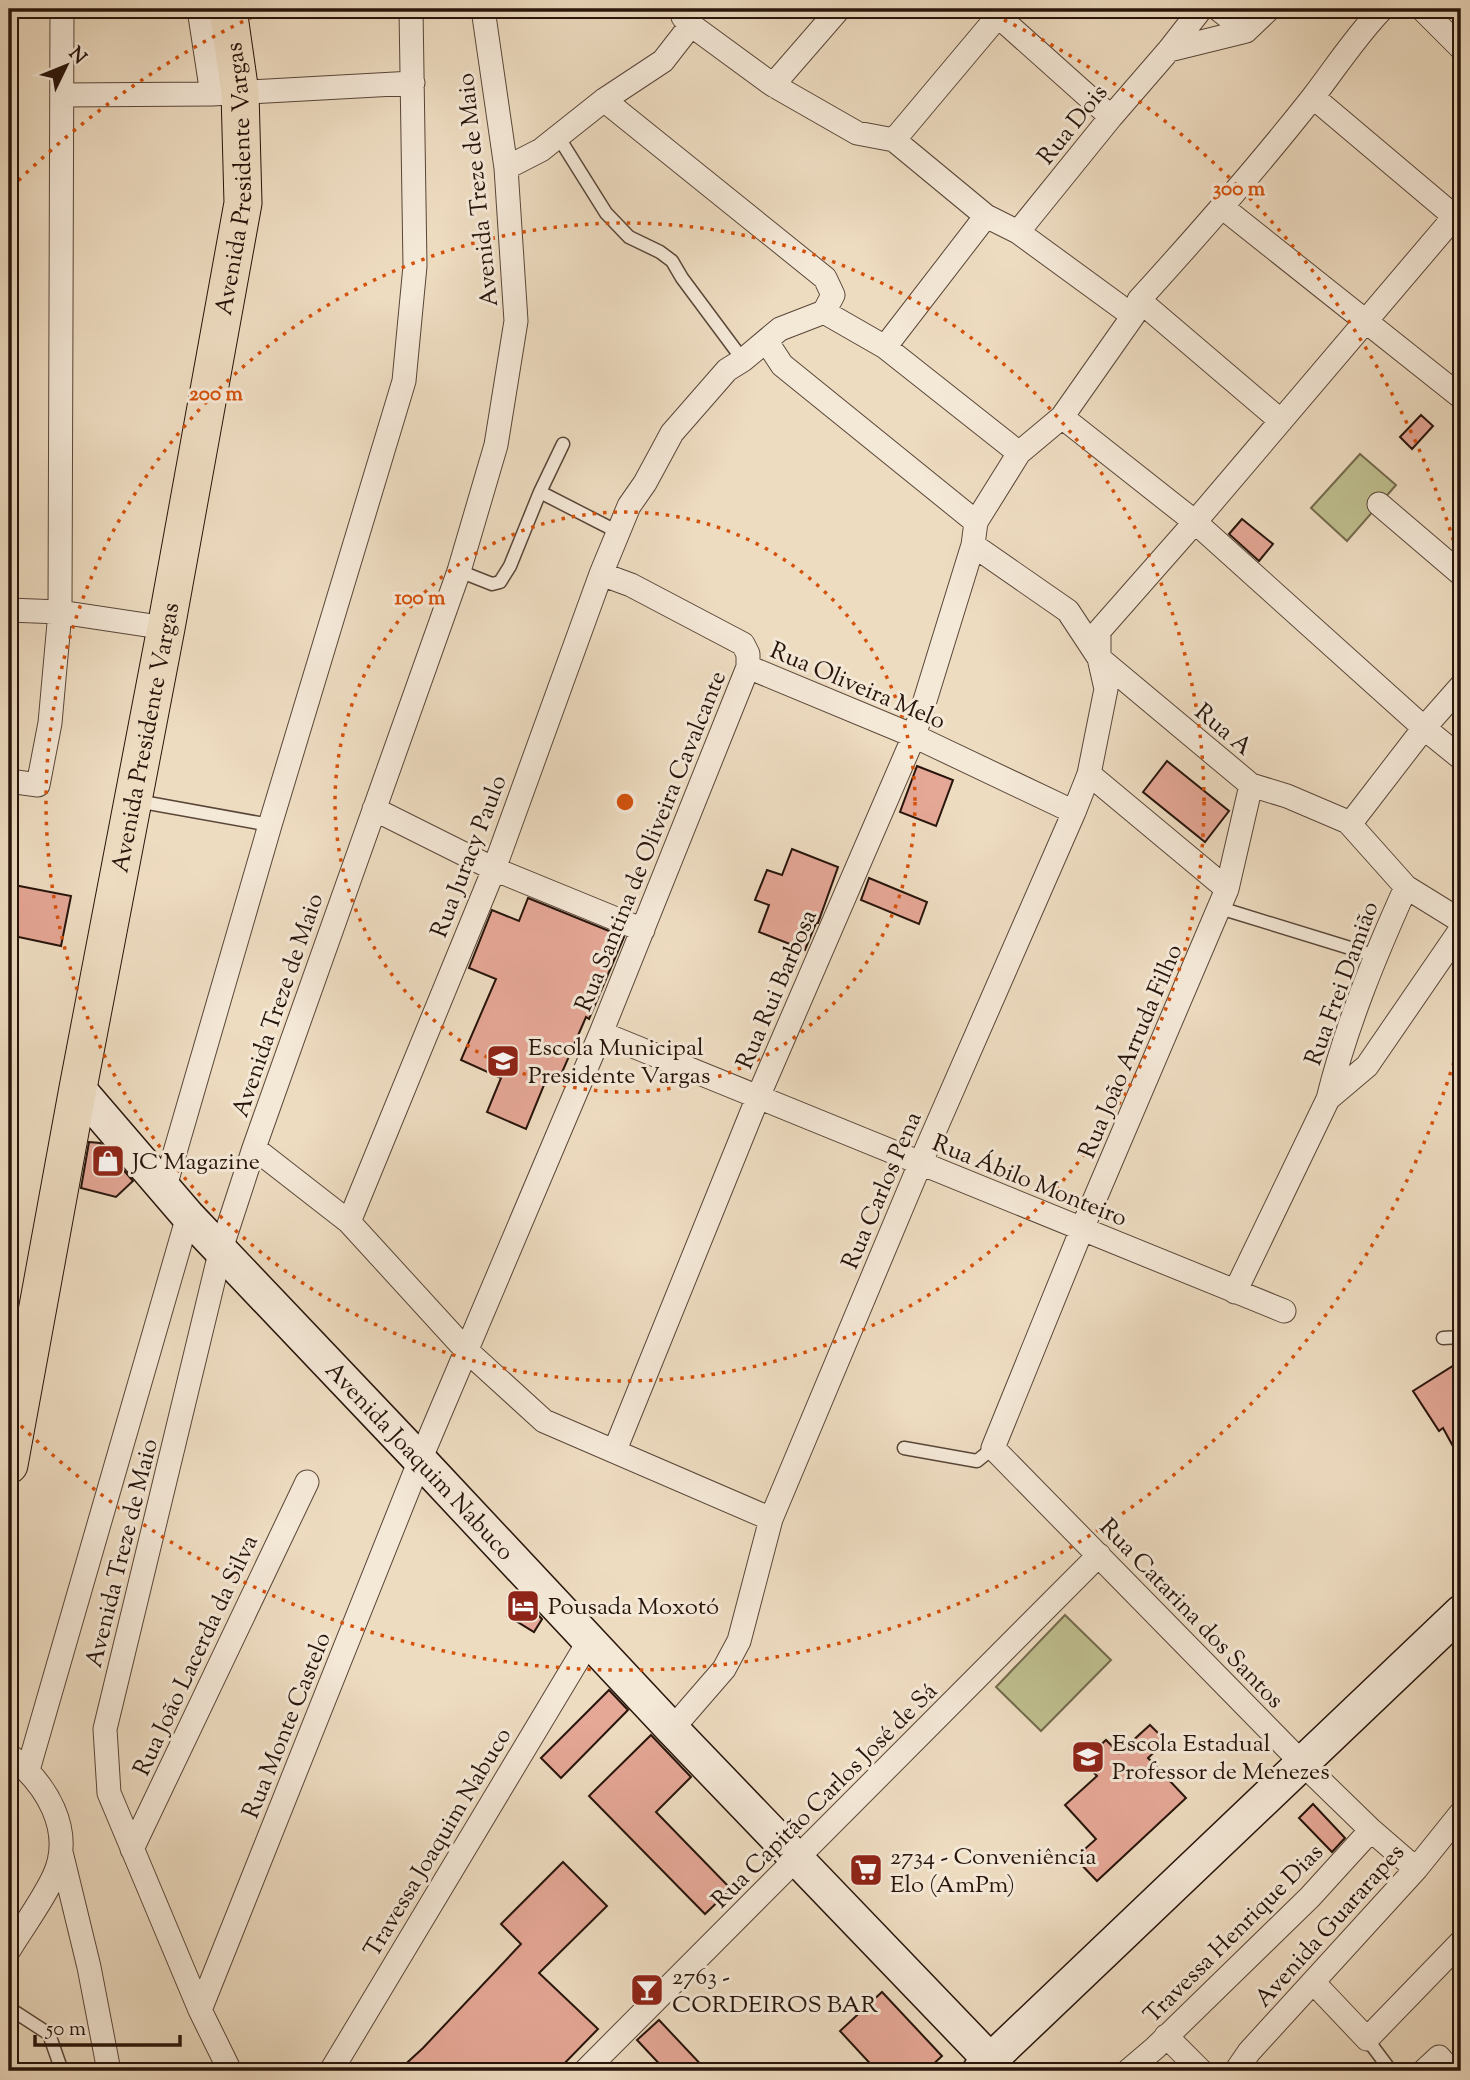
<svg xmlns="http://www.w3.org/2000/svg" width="1470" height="2080" font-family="'Sorts Mill Goudy',serif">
  <rect width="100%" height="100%" fill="#eedcc1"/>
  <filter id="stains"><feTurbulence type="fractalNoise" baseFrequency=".00286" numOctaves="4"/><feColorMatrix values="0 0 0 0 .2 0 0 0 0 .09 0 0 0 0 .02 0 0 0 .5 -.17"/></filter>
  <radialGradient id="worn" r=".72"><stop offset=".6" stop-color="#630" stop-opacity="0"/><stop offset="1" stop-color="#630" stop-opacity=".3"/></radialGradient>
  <path fill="#bfbf8f" stroke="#736a4d" stroke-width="2" d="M 1360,454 L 1396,485 L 1347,541 L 1311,508 Z
    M 1065,1615 L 1111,1660 L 1041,1731 L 996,1687 Z"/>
  <path fill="#e5a796" stroke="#27140b" stroke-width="2" d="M 1421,415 L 1433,426 L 1412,449 L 1400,437 Z
    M 1242,519 L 1273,544 L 1259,561 L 1229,534 Z
    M 1167,761 L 1229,811 L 1205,842 L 1143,792 Z
    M 917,766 L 953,780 L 936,826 L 900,812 Z
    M 792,849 L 838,867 L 818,923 L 816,923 L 805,950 L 759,932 L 769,905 L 755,900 L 767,870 L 782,875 Z
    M 869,878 L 927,902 L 919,924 L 861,900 Z
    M 9,884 L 71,896 L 61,946 L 9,935 Z
    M 528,898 L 624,937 L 589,1019 L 586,1017 L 557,1084 L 546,1080 L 526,1129 L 487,1112 L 501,1078 L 461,1060 L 496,979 L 469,968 L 492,910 L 519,921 Z
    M 89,1142 L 100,1143 L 133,1181 L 116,1197 L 81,1188 Z
    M 1456,1364 L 1461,1372 L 1461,1461 L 1443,1428 L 1439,1431 L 1413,1391 Z
    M 521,1596 L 542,1619 L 534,1632 L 508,1616 Z
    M 609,1690 L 628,1710 L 561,1778 L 541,1758 Z
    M 1150,1725 L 1166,1741 L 1148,1758 L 1186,1798 L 1097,1881 L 1075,1858 L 1096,1839 L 1065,1805 L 1097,1776 L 1083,1761 L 1106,1740 L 1119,1753 Z
    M 651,1735 L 691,1777 L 656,1812 L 731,1889 L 705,1914 L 589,1796 Z
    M 1313,1804 L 1345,1838 L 1332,1852 L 1299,1818 Z
    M 563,1862 L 607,1906 L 539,1973 L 598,2029 L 557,2071 L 398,2071 L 423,2048 L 521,1944 L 501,1924 Z
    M 882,1992 L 942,2056 L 926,2071 L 877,2071 L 840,2031 Z
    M 659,2020 L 707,2071 L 666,2071 L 637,2040 Z"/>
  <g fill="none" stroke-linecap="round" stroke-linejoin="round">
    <defs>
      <path id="lane" d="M 559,138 L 606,213 L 629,237 L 660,252 L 672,261 L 682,278 L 743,360
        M 540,492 L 618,532
        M 459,571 L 492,584 L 500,582 L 510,566 L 540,492 L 563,444
        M 137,801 L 270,825
        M 1220,908 L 1376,956
        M 1443,1338 L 1461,1337
        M 904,1448 L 977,1461 L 993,1448
        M 9,2008 L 49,2034 L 62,2071
        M 1367,2039 L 1391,2071"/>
      <path id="street" d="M 199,9 L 212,94
        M 682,9 L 683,17 L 691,25 L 773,85 L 857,133 L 894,140 L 986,216 L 1018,232 L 1133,316
        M 1218,9 L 1246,31
        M 1422,9 L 1461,48
        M 998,16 L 1111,117
        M 1169,50 L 1246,31 L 1269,9
        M 773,85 L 839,9
        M 62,95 L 212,94 L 413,83
        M 1313,97 L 1461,222
        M 894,140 L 1004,9
        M 506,168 L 541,150 L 604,100 L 663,61 L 691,25
        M 1222,207 L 1461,397
        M 1018,232 L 1111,117 L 1169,50 L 1201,9
        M 1139,300 L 1281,421
        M 824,312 L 885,347 L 1019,453
        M 767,342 L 782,365 L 976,522
        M 885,347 L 986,216
        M 1062,417 L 1195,522 L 1424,728 L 1461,758
        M 1379,504 L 1461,574
        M 973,545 L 1068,611 L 1099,658 L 1251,785 L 1287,796 L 1348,822 L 1406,887 L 1461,921
        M 9,610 L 60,612 L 166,628
        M 748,667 L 914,736 L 1074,812
        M 1089,774 L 1227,889
        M 9,781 L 38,785 L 50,723 L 60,612 L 62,9
        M 1251,785 L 1227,889 L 1082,1229 L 993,1448 L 1303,1764 L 1371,1830 L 1416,1869
        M 374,809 L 494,869 L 643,930
        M 1350,824 L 1424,728 L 1461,686
        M 601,1033 L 1284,1311
        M 1328,1099 C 1346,1026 1375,956 1406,887
        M 254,1148 L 349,1222 L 466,1350 L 544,1421 L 771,1519
        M 164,1190 L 270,825 L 404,381 L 415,266 L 411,9
        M 349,1222 L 494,869 L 601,574 L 629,506 L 645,483 L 672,433 L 727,370 L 743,360 L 780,329 L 824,312 L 833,295 L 825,278 L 604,100
        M 1235,1292 L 1328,1099 L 1367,1066 L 1461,929
        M 615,1450 L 758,1097 L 914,736 L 973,545 L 976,522 L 1019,453 L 1062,417 L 1133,316 L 1139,300 C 1199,234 1258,167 1313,97 C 1336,67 1356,36 1382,9
        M 672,1729 L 724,1669 L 739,1641 L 771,1519 L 920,1164 L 1074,812 L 1089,774 L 1106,689 L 1099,658 L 1099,631 L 1195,522 L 1461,209
        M 9,1755 C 46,1783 75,1830 54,1876 C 43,1900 23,1927 9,1950
        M 28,1770 L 188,1216
        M 132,1849 L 307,1482
        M 61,1852 L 89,1967 L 109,2071
        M 1313,1982 L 1367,2039 L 1461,1942
        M 200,2010 L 420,1460 L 601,1033 L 748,667 L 748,654 L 743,644 L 631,585 L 601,574
        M 1166,2036 L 1201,2071
        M 230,2071 L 200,2010 L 109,1793 L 105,1729 L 221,1249 L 254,1148 L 459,571 L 496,445 L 516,321 L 506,168 L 483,9
        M 331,2071 L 589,1641
        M 585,2071 L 1099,1555
        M 1128,2071 L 1155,2048 L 1310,1897 L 1371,1830
        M 1236,2071 L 1249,2052 L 1416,1869 L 1461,1813
        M 1424,2071 L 1439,2057 L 1451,2071"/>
      <g id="secondary">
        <path id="s1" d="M 78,1088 L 188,1216 L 420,1460 L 672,1729 L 991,2061"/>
        <path d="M 979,2071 L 1461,1612"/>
      </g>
      <g id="primary">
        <path id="s2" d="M 9,1465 L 78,1088 L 166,628 L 243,203 L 240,93 L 228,9"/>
      </g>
    </defs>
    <use href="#lane" stroke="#594638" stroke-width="15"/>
    <use href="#street" stroke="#594638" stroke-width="25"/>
    <use href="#secondary" stroke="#27140b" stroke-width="36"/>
    <use href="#primary" stroke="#27140b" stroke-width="39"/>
    <use href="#lane" stroke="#f4e8d7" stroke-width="12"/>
    <use href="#street" stroke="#f4e8d7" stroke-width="23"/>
    <use href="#secondary" stroke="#f4e8d7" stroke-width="33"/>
    <use href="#primary" stroke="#eedcc1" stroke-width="37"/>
  </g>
  <g fill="none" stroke="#d5520c" stroke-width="3.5" stroke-dasharray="3.5 7">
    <circle cx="625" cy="802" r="290"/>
    <circle cx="625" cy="802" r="579"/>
    <path d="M1460 1042A869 869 0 0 1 11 1416M11 188A869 869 0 0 1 265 11M985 11A869 869 0 0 1 1460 562"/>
  </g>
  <defs>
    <symbol id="school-square" viewBox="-11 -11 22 22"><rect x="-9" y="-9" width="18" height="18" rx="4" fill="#8f2418" stroke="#f4e8d7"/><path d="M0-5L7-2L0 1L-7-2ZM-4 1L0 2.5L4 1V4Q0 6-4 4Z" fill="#fff"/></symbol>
    <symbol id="shop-square" viewBox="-11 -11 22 22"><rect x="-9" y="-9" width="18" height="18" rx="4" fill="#8f2418" stroke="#f4e8d7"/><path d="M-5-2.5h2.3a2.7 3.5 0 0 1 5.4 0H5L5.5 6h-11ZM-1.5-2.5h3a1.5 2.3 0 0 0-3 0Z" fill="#fff"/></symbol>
    <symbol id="hotel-square" viewBox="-11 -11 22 22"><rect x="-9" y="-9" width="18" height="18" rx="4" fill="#8f2418" stroke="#f4e8d7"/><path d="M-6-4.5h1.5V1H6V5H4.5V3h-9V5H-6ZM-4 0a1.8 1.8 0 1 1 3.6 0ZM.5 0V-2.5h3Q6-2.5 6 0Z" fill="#fff"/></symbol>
    <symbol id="supermarket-square" viewBox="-11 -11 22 22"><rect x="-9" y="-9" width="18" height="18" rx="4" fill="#8f2418" stroke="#f4e8d7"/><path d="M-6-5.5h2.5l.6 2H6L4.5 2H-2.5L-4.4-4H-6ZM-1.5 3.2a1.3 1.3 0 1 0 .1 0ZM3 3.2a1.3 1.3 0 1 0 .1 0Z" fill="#fff"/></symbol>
    <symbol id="bar-square" viewBox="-11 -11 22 22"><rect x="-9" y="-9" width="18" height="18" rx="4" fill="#8f2418" stroke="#f4e8d7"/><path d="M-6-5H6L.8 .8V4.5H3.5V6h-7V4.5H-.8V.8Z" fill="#fff"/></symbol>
  </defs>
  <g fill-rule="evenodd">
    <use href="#school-square" x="484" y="1042" width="38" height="38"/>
    <use href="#shop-square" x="89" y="1142" width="38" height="38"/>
    <use href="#hotel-square" x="504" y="1587" width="38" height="38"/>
    <use href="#school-square" x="1069" y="1738" width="38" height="38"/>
    <use href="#supermarket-square" x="847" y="1851" width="38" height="38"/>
    <use href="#bar-square" x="628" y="1971" width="38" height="38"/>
  </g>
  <g text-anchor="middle" stroke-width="6" stroke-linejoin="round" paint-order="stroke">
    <g font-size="24" fill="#27140b" stroke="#f4e8d7">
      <text transform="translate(1072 124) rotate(-51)" y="8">Rua Dois</text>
      <text dy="8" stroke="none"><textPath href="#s2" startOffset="1307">Avenida Presidente Vargas</textPath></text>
      <text transform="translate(477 190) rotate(-96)" y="8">Avenida Treze de Maio</text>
      <text transform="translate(858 685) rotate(23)" y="8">Rua Oliveira Melo</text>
      <text transform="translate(1224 729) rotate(40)" y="8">Rua A</text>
      <text dy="8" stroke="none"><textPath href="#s2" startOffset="740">Avenida Presidente Vargas</textPath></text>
      <text transform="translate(650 841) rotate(-68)" y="8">Rua Santina de Oliveira Cavalcante</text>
      <text transform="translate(468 856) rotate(-69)" y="8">Rua Juracy Paulo</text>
      <text transform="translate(1341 983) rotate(-70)" y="8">Rua Frei Damião</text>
      <text transform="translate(776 989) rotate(-67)" y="8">Rua Rui Barbosa</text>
      <text transform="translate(277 1005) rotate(-71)" y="8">Avenida Treze de Maio</text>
      <text transform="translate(1130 1051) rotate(-67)" y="8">Rua João Arruda Filho</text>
      <text transform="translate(1030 1180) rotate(22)" y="8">Rua Ábilo Monteiro</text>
      <text transform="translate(881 1190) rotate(-67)" y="8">Rua Carlos Pena</text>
      <text dy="8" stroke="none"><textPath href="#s1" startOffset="506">Avenida Joaquim Nabuco</textPath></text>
      <text transform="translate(121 1553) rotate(-76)" y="8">Avenida Treze de Maio</text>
      <text transform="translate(1192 1613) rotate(46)" y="8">Rua Catarina dos Santos</text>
      <text transform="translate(195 1655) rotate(-65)" y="8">Rua João Lacerda da Silva</text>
      <text transform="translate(286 1725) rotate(-68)" y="8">Rua Monte Castelo</text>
      <text transform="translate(824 1795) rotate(-45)" y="8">Rua Capitão Carlos José de Sá</text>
      <text transform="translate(437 1842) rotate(-59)" y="8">Travessa Joaquim Nabuco</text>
      <text transform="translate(1329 1925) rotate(-48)" y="8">Avenida Guararapes</text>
      <text transform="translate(1233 1933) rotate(-45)" y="8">Travessa Henrique Dias</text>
    </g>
    <g font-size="24" fill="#27140b" stroke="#f4e8d7" text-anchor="start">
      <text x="528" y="1055">Escola Municipal<tspan x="528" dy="28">Presidente Vargas</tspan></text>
      <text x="132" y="1169">JC Magazine</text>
      <text x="548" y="1614">Pousada Moxotó</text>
      <text x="1112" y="1751">Escola Estadual<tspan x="1112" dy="28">Professor de Menezes</tspan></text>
      <text x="890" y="1864">2734 - Conveniência<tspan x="890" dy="28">Elo (AmPm)</tspan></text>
      <text x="672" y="1984">2763 -<tspan x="672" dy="28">CORDEIROS BAR</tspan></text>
    </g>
  </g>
  <circle cx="625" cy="802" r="10" fill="#d5520c" stroke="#f4e8d7" stroke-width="3.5"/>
  <g font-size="21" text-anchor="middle" font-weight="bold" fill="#d5520c" stroke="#f4e8d7" stroke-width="6" stroke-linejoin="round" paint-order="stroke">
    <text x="1239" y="195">300 m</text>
    <text x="216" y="400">200 m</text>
    <text x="420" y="604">100 m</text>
  </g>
  <rect width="1470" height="2080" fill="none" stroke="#eedcc1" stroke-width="35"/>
  <rect x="10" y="10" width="1449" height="2059" fill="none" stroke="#27140b" stroke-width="3.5"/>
  <rect x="18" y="18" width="1435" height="2045" fill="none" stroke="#27140b" stroke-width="2"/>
  <g transform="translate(66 66) rotate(47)" stroke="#f4e8d7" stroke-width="5" paint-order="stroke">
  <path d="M0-5L12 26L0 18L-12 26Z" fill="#27140b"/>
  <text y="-10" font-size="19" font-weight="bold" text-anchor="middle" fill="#27140b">N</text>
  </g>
  <path d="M35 2035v10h145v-10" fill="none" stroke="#27140b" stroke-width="3.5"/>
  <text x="46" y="2035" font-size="21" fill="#27140b" stroke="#f4e8d7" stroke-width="5" paint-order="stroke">50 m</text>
  <rect width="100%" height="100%" filter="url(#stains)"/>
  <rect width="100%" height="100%" fill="url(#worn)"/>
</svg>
